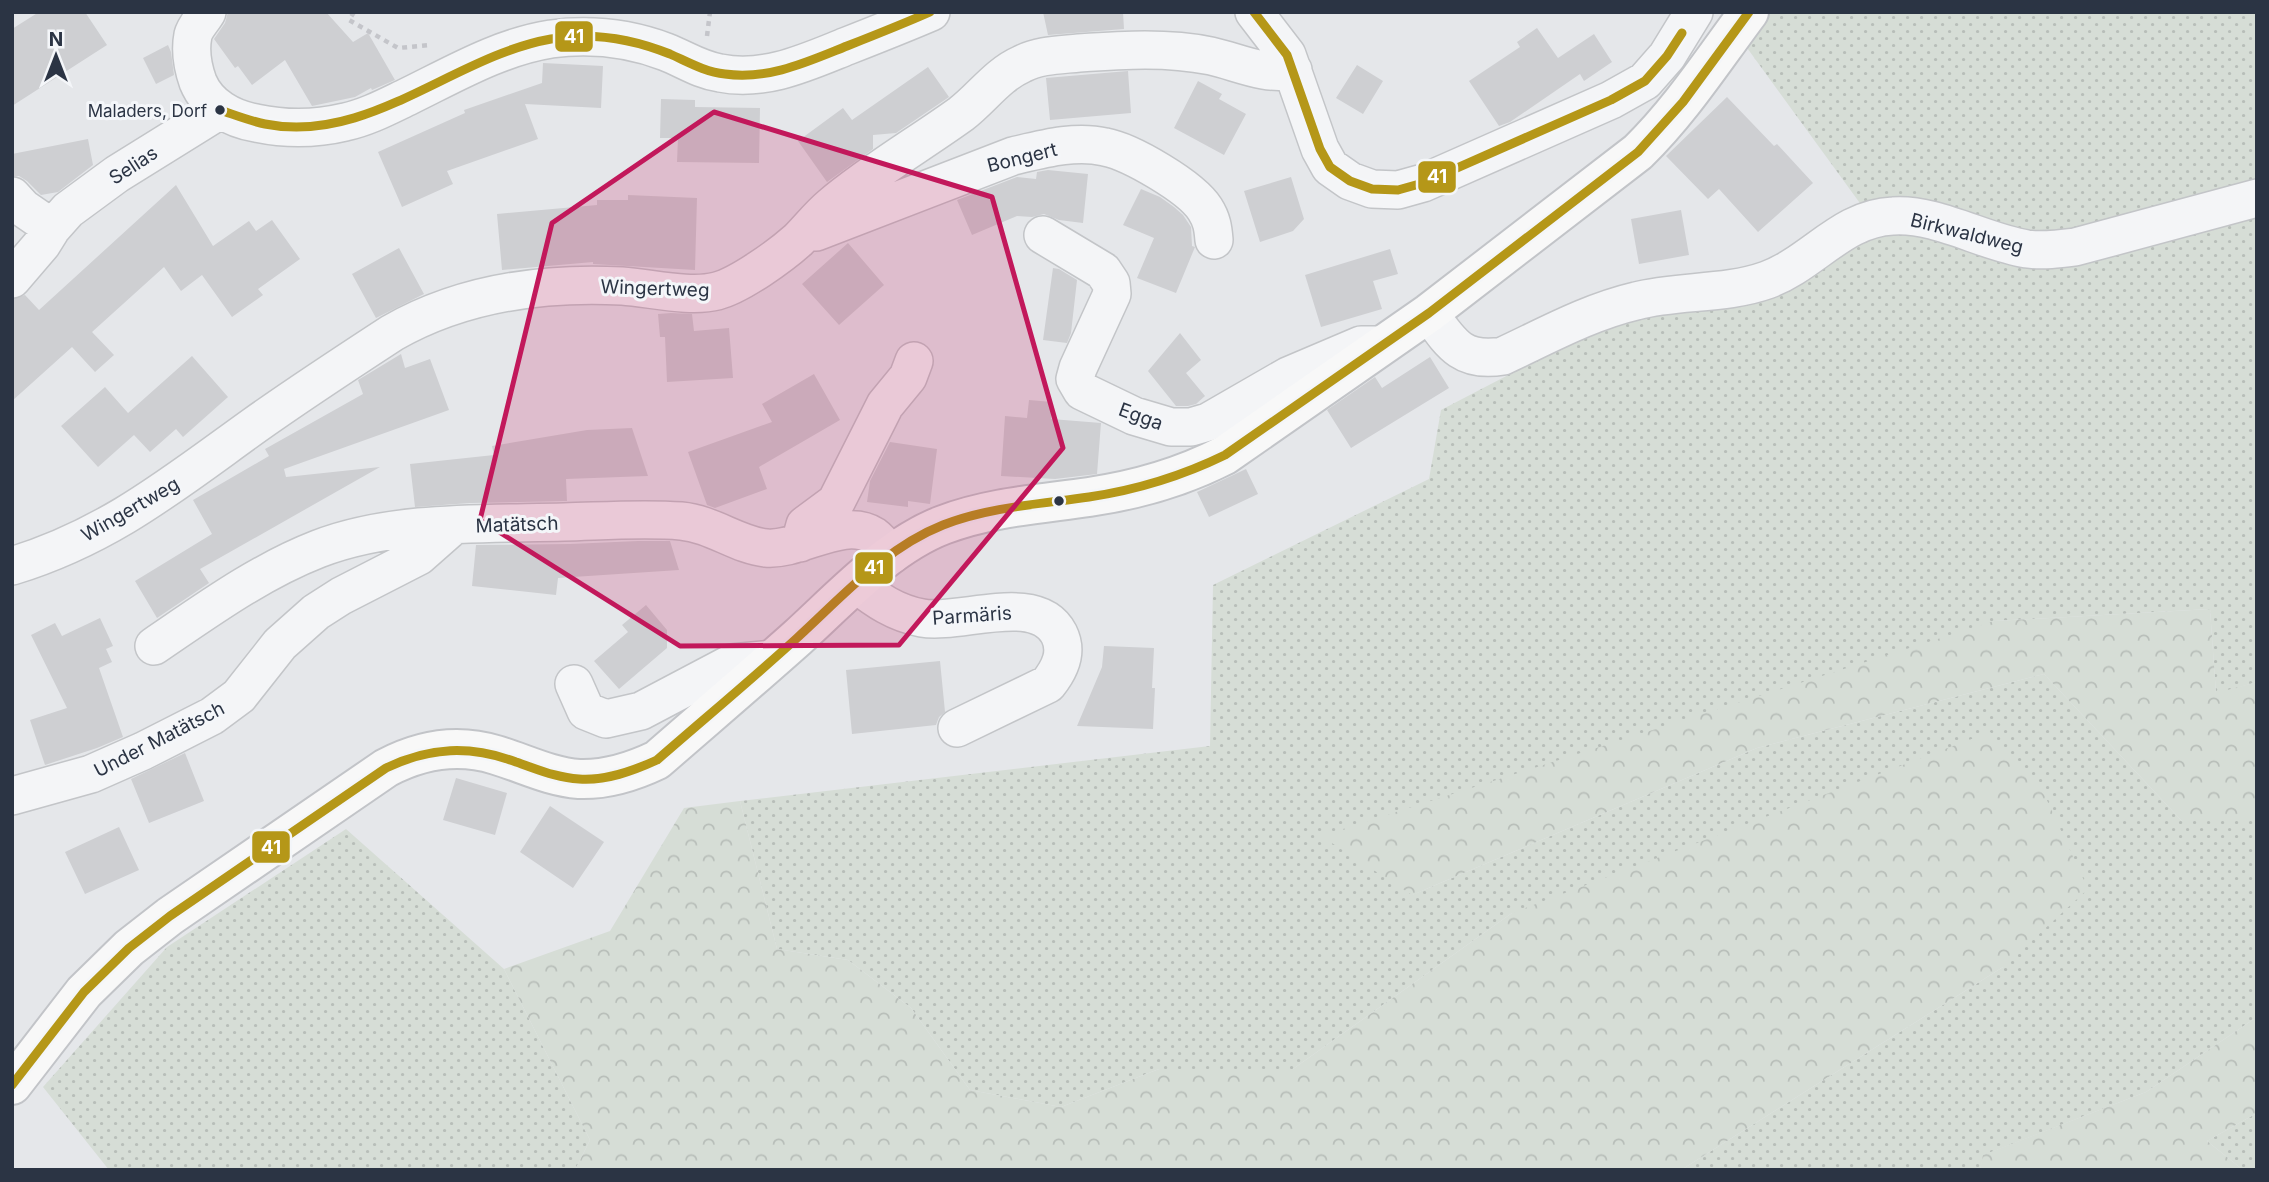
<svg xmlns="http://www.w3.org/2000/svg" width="2269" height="1182" font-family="Inter,sans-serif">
  <defs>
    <pattern id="grass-dots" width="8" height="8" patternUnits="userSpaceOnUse" patternTransform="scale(1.75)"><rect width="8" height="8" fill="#d6ddd6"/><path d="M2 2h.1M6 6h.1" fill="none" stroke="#b8beb9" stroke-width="1.8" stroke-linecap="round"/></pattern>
    <pattern id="forest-crowns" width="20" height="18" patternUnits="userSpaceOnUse" patternTransform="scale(1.75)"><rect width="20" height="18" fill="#d6ddd6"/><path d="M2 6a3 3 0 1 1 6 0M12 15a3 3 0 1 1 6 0" fill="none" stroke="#b8beb9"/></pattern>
  </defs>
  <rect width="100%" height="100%" fill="#e5e7ea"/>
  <path fill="url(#grass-dots)" d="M 1721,12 L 2257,12 L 2257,682 L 2216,694 L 2210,609 L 1994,621 L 1412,895 L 1757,748 L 2044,674 L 2182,821 L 2257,821 L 2257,1017 L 2146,1092 L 1984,1155 L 1980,1170 L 1681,1170 L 2003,967 L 1512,913 L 1293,1069 L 1159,1069 L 1061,1107 L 970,1090 L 911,1008 L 848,960 L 777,949 L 740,801 L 1210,746 L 1213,585 L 1429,479 L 1441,410 L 1618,318 L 1761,299 L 1862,206 Z
    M 346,829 L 504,969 L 590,1140 L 575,1170 L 109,1170 L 43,1087 L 167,947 Z
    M 2257,1113 L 2257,1170 L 2243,1170 L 2207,1141 Z"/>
  <path fill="url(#forest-crowns)" d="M 2210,609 L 2216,693 L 2257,682 L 2257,821 L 2182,821 L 2044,674 L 1757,748 L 1412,895 L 1321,836 L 1994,621 Z
    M 1990,732 L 2045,796 L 2088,889 L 2003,967 L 1681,1170 L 575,1170 L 590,1140 L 504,969 L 610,931 L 684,808 L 740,801 L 777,949 L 848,960 L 911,1008 L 970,1090 L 1061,1107 L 1159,1069 L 1293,1069 L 1512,913 Z
    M 2257,1017 L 2257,1113 L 2207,1141 L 2243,1170 L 1980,1170 L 1983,1155 L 2146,1092 Z"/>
  <path fill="#cecfd2" d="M 39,12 L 85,12 L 107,45 L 12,106 L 12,29 Z
    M 228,12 L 326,12 L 353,42 L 368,33 L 395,80 L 372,90 L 371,88 L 355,97 L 312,106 L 285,60 L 252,85 L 238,66 L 235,68 L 214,39 L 225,23 Z
    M 1043,12 L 1123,12 L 1124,29 L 1048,35 Z
    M 1537,28 L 1558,58 L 1594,34 L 1612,62 L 1584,81 L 1580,74 L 1510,122 L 1499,126 L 1469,81 L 1520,47 L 1517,42 Z
    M 168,45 L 171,52 L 174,75 L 156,84 L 143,58 Z
    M 543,63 L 603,66 L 601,108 L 525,104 L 538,139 L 447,171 L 453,184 L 402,207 L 378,152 L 465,113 L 464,110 L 542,83 Z
    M 1357,65 L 1383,81 L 1363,114 L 1336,98 Z
    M 928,67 L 949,97 L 896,133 L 873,135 L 873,149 L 827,182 L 798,141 L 843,108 L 852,120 Z
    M 1128,71 L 1131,113 L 1050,120 L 1046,78 Z
    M 1198,81 L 1222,94 L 1219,99 L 1246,114 L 1224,155 L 1174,128 Z
    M 1727,97 L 1774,146 L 1777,144 L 1813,183 L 1758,232 L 1719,189 L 1708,199 L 1666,156 Z
    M 661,99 L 695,100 L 695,107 L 760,108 L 759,163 L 677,162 L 678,138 L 660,138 Z
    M 88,139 L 93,165 L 58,192 L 41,195 L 27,181 L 19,176 L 12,176 L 12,154 Z
    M 1048,170 L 1088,174 L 1083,223 L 1059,220 L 1044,214 L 1032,217 L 1017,216 L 972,235 L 957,200 L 1017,177 L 1036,179 L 1037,172 Z
    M 1291,177 L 1304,219 L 1293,231 L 1260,242 L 1244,191 Z
    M 176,185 L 213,246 L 249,221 L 256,231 L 272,220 L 300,259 L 258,289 L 263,295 L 232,317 L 202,275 L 181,291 L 164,267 L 92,332 L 114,355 L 95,372 L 72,347 L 12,401 L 12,299 L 25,295 L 39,310 Z
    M 1141,189 L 1160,197 L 1174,207 L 1183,215 L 1191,227 L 1192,246 L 1195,247 L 1176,293 L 1137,278 L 1154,238 L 1123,225 Z
    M 628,195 L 697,198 L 695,270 L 593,264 L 593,262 L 502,270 L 497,214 L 597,205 L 597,200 L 628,200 Z
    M 1681,210 L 1689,255 L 1639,264 L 1631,219 Z
    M 848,243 L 884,285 L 839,325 L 802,284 Z
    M 399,248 L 424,294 L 376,318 L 352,274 Z
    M 1390,249 L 1398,274 L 1373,281 L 1382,309 L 1321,327 L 1305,275 Z
    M 1053,268 L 1059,269 L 1077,280 L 1071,333 L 1067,343 L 1043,340 Z
    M 671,313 L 692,314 L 694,331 L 729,328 L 733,378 L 667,382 L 665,337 L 660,337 L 658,314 Z
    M 1180,333 L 1201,360 L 1186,373 L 1205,396 L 1196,404 L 1188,406 L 1176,406 L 1148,371 Z
    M 401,354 L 405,368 L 430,359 L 449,410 L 284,469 L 286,477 L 380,467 L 200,569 L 209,583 L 157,618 L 135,581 L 212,534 L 193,500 L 269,456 L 265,449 L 363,394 L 358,380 Z
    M 192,356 L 228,397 L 183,437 L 176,429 L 150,452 L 134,435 L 98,467 L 61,426 L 105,387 L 128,413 Z
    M 1430,357 L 1449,388 L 1351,448 L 1327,410 L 1375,377 L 1382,388 Z
    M 814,374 L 840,420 L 759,467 L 767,489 L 715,508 L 707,505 L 688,452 L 772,422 L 762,404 Z
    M 1029,400 L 1052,402 L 1051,419 L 1101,423 L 1097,474 L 1055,479 L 1001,476 L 1005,416 L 1027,418 Z
    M 632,428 L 648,476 L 566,479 L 567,501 L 470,503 L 415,507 L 410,464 L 494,455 L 492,446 L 587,430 Z
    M 890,442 L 937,449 L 930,504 L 908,501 L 908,507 L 867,502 L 870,481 Z
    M 1246,469 L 1258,494 L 1209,517 L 1197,492 Z
    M 638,541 L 670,541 L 679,570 L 558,578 L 556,595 L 472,586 L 476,545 L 570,544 Z
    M 646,605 L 667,630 L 667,648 L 619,689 L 594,661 L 628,632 L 622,625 Z
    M 100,618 L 113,646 L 106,649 L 112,662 L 99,668 L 123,737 L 97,748 L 45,765 L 30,720 L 67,708 L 31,635 L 55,623 L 62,636 Z
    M 1104,646 L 1154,648 L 1152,688 L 1155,688 L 1153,729 L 1077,726 L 1102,667 Z
    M 940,661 L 945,712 L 939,717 L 936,725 L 852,734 L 846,670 Z
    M 185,753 L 204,801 L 149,823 L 131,779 Z
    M 456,778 L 507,793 L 495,835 L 443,820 Z
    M 550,806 L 604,842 L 573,888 L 520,852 Z
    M 119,827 L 139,870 L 85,894 L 65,852 Z"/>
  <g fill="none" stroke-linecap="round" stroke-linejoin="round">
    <defs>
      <path id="minor" d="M 207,12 C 203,19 195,27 193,35 C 190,50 193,68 198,82 C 208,106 232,119 256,123 C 284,129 316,129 345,122 C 368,117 388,106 409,96 C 454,74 500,47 551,39 C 589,34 629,38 666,52 C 684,59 700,70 720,73 C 765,82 807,62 847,46 C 875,35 903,24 931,12
        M 1254,12 L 1287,55 L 1320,149 L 1330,167 L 1350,181 L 1372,189 L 1398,190 L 1423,183 L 1611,100 L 1645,81 L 1667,56 L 1694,12
        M 12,196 L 23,208 L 52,228
        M 816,232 L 1013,156 C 1043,149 1075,140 1105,147 C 1131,152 1191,187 1205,209 C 1212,220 1213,228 1214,240
        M 1043,235 L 1103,271 L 1111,283 L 1112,294 L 1078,368 L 1075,379 L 1082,391 L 1134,416 L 1171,427 L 1191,427 L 1208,422 L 1288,376 L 1361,345 L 1377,345
        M 12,279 L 42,244 L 52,228 L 68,210 L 117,174 L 220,110
        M 1429,313 C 1451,344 1462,363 1503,356 C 1546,336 1589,312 1636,301 C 1678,290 1725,295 1767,280 C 1813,263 1842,218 1893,216 C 1937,213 1983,242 2027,249 C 2043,251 2059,249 2075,247 L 2257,198
        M 800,543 L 805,525 L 836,502 L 885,405 L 908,377 L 914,361
        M 12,566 C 110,536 174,483 255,425 C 300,393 346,363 392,333 C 462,293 543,282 622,286 C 651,288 690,298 717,291 C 740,285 780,256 798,240 C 809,229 819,216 831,206 C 871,172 918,145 961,114 C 982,98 997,75 1022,64 C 1039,55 1059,55 1079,53 C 1123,50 1167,47 1211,56 C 1238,62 1265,76 1293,70
        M 856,584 C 877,600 895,613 922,618 C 960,625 1037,591 1059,634 C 1068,652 1060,669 1048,684 L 957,728
        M 154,646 C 207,610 259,572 318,549 C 392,520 485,524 564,522 C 603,521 643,518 681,521 C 713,524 737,545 766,548 C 800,551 844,516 874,536 C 881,541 886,549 891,555
        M 574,684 L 586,711 L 606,719 L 641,711 L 732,663 L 773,659
        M 12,796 L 91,774 L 143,751 L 212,716 L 239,696 L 280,644 L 316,612 L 341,596 L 419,556 L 453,526"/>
      <path id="major" d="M 12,1085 L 84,992 L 129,948 L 170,916 L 386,768 C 420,750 457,743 496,755 C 523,763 550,777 579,779 C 607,780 632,772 657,760 C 704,719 751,679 797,638 C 840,599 888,546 943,525 C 990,507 1040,504 1089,497 C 1137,490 1182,477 1225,455 L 1429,313 L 1638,152 C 1681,110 1713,60 1749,12"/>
    </defs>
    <use href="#minor" stroke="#c3c5c8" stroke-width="40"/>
    <use href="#major" stroke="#c2c4c8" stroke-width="42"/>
    <path stroke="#c4c5ca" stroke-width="4.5" stroke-dasharray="5 5" stroke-linecap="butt" d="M 354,12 L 349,20 L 398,48 L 431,45
      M 707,36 L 710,12"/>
    <use href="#minor" stroke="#f4f5f7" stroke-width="37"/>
    <use href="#major" stroke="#f8f8f8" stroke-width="38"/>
    <defs>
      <path id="bus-1" d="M 1254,12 L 1287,55 L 1320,149 L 1330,167 L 1350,181 L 1372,189 L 1398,190 L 1423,183 L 1611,100 L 1645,81 L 1667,56 L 1682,33
        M 220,110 C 235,115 250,121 265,124 C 368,145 454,56 551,39 C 591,32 633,39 670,54 C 688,62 705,72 725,74 C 769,80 807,62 847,46 C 875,35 903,24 930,12
        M 12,1085 L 84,992 L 129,948 L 170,916 L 386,768 C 430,747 470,745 516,762 C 537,769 557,778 579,779 C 606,781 633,771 657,760 C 704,719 751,680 797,638 C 842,597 885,548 943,525 C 989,507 1040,504 1089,497 C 1136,490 1182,476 1225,455 L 1429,313 L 1638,152 L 1683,102 L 1749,12"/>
    </defs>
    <use href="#bus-1" stroke="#f4f6f9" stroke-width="14"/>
    <use href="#bus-1" stroke="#b59718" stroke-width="9"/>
  </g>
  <path fill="#c2185b" fill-opacity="0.2" stroke="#c2185b" stroke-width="5" stroke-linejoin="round" d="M 714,112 L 992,197 L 1063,448 L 899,645 L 680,646 L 480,520 L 552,223 Z"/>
  <g fill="#2b3444" stroke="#f4f6f9" stroke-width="2.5">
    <circle cx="220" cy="110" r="6"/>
    <circle cx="1059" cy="501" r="6"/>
  </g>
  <g text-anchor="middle" stroke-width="6" stroke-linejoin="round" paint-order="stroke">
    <g font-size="17" fill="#2b3444" stroke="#f4f6f9" text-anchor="end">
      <text x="207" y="117">Maladers, Dorf</text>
    </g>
    <g font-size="19" fill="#2b3444" stroke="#f4f6f9">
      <text transform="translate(1022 157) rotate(-14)" y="7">Bongert</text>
      <text transform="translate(133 165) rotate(-33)" y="7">Selias</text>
      <text transform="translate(1967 233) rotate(14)" y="7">Birkwaldweg</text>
      <text transform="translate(655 288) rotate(2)" y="7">Wingertweg</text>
      <text transform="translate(1141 416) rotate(20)" y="7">Egga</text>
      <text transform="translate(130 509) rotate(-30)" y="7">Wingertweg</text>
      <text transform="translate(517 524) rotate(-2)" y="7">Matätsch</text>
      <text transform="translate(972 615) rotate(-4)" y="7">Parmäris</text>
      <text transform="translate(159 739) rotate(-27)" y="7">Under Matätsch</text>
    </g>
  </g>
  <g stroke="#f4f6f9" stroke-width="2.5">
    <rect x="554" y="20" width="40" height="33" rx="7" fill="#b59718"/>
    <rect x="1417" y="160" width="40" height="34" rx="7" fill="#b59718"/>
    <rect x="854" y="551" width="40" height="34" rx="7" fill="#b59718"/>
    <rect x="251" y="830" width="40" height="34" rx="7" fill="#b59718"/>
  </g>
  <g font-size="19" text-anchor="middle" font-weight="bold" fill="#fff">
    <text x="574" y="43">41</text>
    <text x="1437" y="183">41</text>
    <text x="874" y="574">41</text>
    <text x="271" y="854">41</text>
  </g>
  <rect width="2269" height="1182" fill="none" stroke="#2b3444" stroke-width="28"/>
  <g transform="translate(56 56)" stroke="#f4f6f9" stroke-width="5" paint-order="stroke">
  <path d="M0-5L12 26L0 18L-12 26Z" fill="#2b3444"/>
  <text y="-10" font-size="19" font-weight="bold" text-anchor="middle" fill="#2b3444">N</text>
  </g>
</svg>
